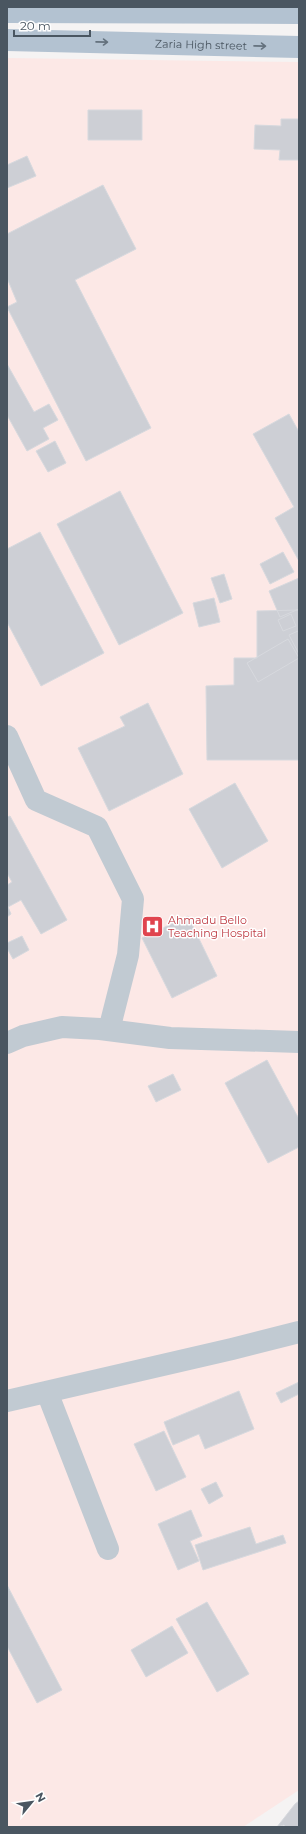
<svg xmlns="http://www.w3.org/2000/svg" width="306" height="1834" font-family="Montserrat,sans-serif">
  <rect width="100%" height="100%" fill="#f5f3f3"/>
  <path fill="#fce8e6" d="M 7,58 L 299,62 L 299,1790 L 243,1827 L 7,1827 Z"/>
  <path fill="#cdcfd5" stroke="#d7d9de" d="M 88,110 L 142,110 L 142,140 L 88,140 Z
    M 281,119 L 299,119 L 299,160 L 279,160 L 280,150 L 254,149 L 255,125 L 281,126 Z
    M 27,156 L 36,176 L 7,188 L 7,165 Z
    M 103,185 L 136,249 L 75,280 L 151,428 L 86,461 L 7,307 L 17,302 L 7,278 L 7,234 Z
    M 7,364 L 34,412 L 49,404 L 58,420 L 43,428 L 49,439 L 27,451 L 7,415 Z
    M 289,414 L 299,432 L 299,561 L 275,518 L 294,507 L 253,434 Z
    M 55,441 L 66,463 L 48,472 L 36,451 Z
    M 120,491 L 183,613 L 119,645 L 57,524 Z
    M 40,532 L 104,653 L 41,686 L 7,622 L 7,549 Z
    M 283,552 L 294,572 L 270,584 L 260,564 Z
    M 224,574 L 232,599 L 220,603 L 211,578 Z
    M 299,578 L 299,609 L 280,617 L 269,591 Z
    M 214,598 L 220,622 L 199,627 L 193,603 Z
    M 299,610 L 299,760 L 207,760 L 206,686 L 234,685 L 234,658 L 257,658 L 257,611 Z
    M 291,614 L 296,626 L 283,631 L 278,620 Z
    M 298,631 L 299,633 L 299,654 L 289,635 Z
    M 288,639 L 299,658 L 258,682 L 247,663 Z
    M 148,703 L 183,774 L 109,811 L 78,748 L 125,726 L 120,717 Z
    M 235,783 L 268,841 L 222,868 L 189,809 Z
    M 10,816 L 67,920 L 41,934 L 21,900 L 8,907 L 11,914 L 7,917 L 7,885 L 12,882 L 7,873 L 7,817 Z
    M 188,916 L 217,976 L 172,998 L 142,938 Z
    M 22,936 L 29,950 L 13,959 L 7,948 L 7,943 Z
    M 267,1060 L 299,1119 L 299,1147 L 268,1163 L 225,1083 Z
    M 173,1074 L 181,1090 L 156,1102 L 148,1086 Z
    M 299,1382 L 299,1394 L 281,1403 L 276,1393 Z
    M 239,1391 L 254,1429 L 205,1449 L 199,1434 L 173,1445 L 164,1422 Z
    M 164,1431 L 186,1477 L 156,1491 L 134,1444 Z
    M 216,1482 L 223,1496 L 209,1504 L 201,1489 Z
    M 191,1510 L 202,1536 L 190,1541 L 199,1561 L 178,1570 L 158,1524 Z
    M 250,1527 L 256,1544 L 283,1535 L 286,1543 L 203,1570 L 195,1545 Z
    M 7,1585 L 62,1690 L 37,1703 L 7,1646 Z
    M 207,1602 L 249,1674 L 217,1692 L 176,1619 Z
    M 172,1626 L 188,1653 L 146,1677 L 131,1650 Z
    M 299,1801 L 299,1827 L 286,1827 L 284,1825 L 277,1827 L 295,1804 Z"/>
  <g fill="none" stroke-linecap="round" stroke-linejoin="round">
    <path stroke="#c1cad2" stroke-width="22" d="M 7,736 L 36,800 L 97,827 L 133,899 L 128,955 L 109,1030
      M 7,1043 L 23,1036 L 62,1027 L 100,1029 L 170,1038 L 299,1042
      M 47,1392 L 108,1549
      M 7,1401 L 232,1349 L 299,1332"/>
    <g stroke="#b3c2d1" stroke-width="22">
      <path d="M 7,12 L 299,13"/>
      <path id="s1" d="M 7,40 L 299,47"/>
    </g>
  </g>
  <defs><path id="oneway-shaft" d="M-6 0H5M1.5-3L5.5 0L1.5 3" fill="none" stroke-width="1.6" stroke-linecap="round" stroke-linejoin="round"/></defs>
  <g stroke="#64717d">
    <use href="#oneway-shaft" transform="translate(102 42) rotate(1)"/>
    <use href="#oneway-shaft" transform="translate(260 46) rotate(1)"/>
  </g>
  <defs>
    <symbol id="hospital-square" viewBox="-11 -11 22 22"><rect x="-9" y="-9" width="18" height="18" rx="4" fill="#e0444e" stroke="#fff"/><path d="M-5-5h3v3.5h4V-5h3V5h-3V1.5h-4V5h-3Z" fill="#fff"/></symbol>
  </defs>
  <g fill-rule="evenodd">
    <use href="#hospital-square" x="140" y="914" width="25" height="25"/>
  </g>
  <g text-anchor="middle" stroke-width="3" stroke-linejoin="round" paint-order="stroke">
    <g font-size="11" fill="#4a5661" stroke="#fff">
      <text dy="4" stroke="none"><textPath href="#s1" startOffset="194">Zaria High street</textPath></text>
    </g>
    <g font-size="11" fill="#be3a42" stroke="#fff" text-anchor="start">
      <text x="168" y="924">Ahmadu Bello<tspan x="168" dy="13">Teaching Hospital</tspan></text>
    </g>
  </g>
  <rect width="306" height="1834" fill="none" stroke="#4a5661" stroke-width="16"/>
  <g transform="translate(32 1802) rotate(61)" stroke="#ffffff" stroke-width="3" paint-order="stroke">
  <path d="M0-3L7 15L0 10L-7 15Z" fill="#4a5661"/>
  <text y="-6" font-size="11" font-weight="bold" text-anchor="middle" fill="#4a5661">N</text>
  </g>
  <path d="M14 30v6h76v-6" fill="none" stroke="#4a5661" stroke-width="2"/>
  <text x="20" y="30" font-size="12" fill="#4a5661" stroke="#ffffff" stroke-width="3" paint-order="stroke">20 m</text>
</svg>
